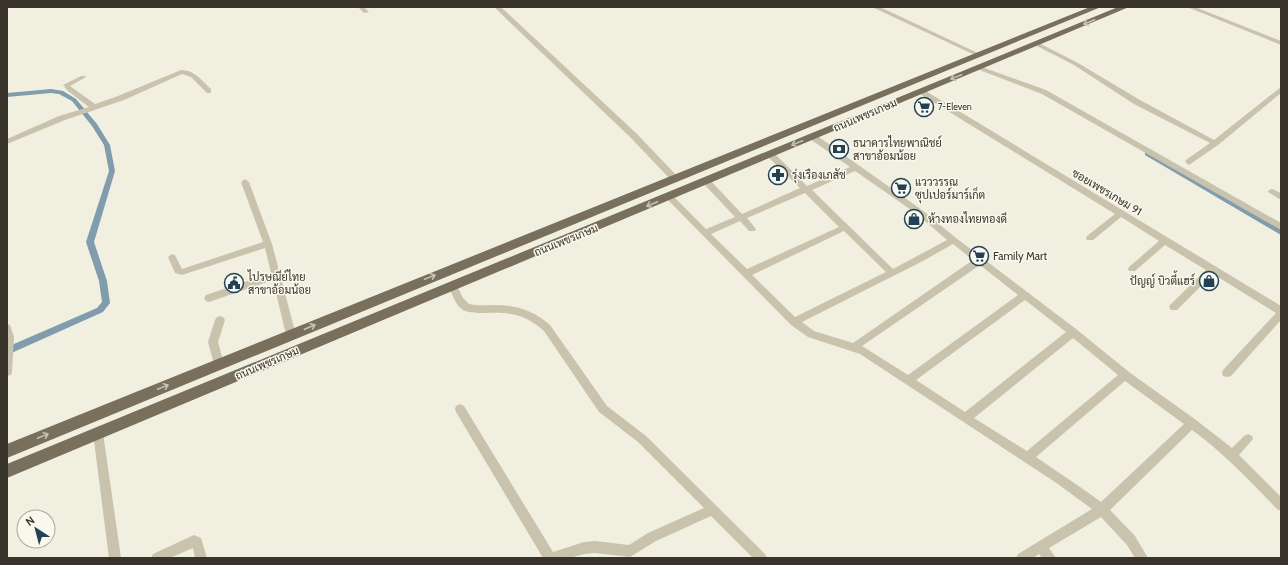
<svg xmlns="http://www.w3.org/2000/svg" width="1288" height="565" font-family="Cabin,Sarabun,sans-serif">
  <rect width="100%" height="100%" fill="#f1efe0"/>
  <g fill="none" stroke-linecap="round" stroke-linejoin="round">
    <path fill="#819cac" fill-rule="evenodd" d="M 51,89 L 63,91 L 76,99 L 97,124 L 110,145 L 115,171 L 94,242 L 107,281 L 110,303 L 103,312 L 7,355 L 7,347 L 97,308 L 102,302 L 99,281 L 86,242 L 109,171 L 104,145 L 92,126 L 72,101 L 59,94 L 51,93 L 7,97 L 7,93 Z
      M 1145,151 L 1149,151 L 1281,228 L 1281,235 L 1145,155 Z"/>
    <path fill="#c9c3ad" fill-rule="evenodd" d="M 358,7 L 364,7 L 369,12 L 364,13 Z
      M 494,7 L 501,7 L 637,134 L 677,176 L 678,178 L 677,180 L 671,180 L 631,138 Z
      M 872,7 L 880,7 L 982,55 L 981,56 L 977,56 Z
      M 1187,7 L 1195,7 L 1281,41 L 1281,45 Z
      M 1037,42 L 1078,63 L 1140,100 L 1214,140 L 1281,87 L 1281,93 L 1218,145 L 1189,165 L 1185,162 L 1186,160 L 1210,143 L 1134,104 L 1074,65 L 1035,45 L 1035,43 Z
      M 979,66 L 1046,90 L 1281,223 L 1281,230 L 1042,94 L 977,69 L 976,68 Z
      M 181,70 C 195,70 202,81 211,89 L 211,93 L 207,93 L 191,77 L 182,74 L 124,100 L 65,120 L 7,144 L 7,139 L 59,116 L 89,107 L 68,91 L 63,85 L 81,76 L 85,76 L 86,77 L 70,86 L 95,104 L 118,96 Z
      M 920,90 L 924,90 L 1281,306 L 1281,320 L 1231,376 L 1227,377 L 1223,376 L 1222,373 L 1223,370 L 1276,313 L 1213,274 L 1177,310 L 1171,310 L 1169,307 L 1171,304 L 1206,270 L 1165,245 L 1135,271 L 1129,271 L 1128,269 L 1129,267 L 1159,241 L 1121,217 L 1093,240 L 1087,240 L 1086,238 L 1087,236 L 1115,214 L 920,94 Z
      M 810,135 L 816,135 L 922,210 L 956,238 L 1076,329 L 1129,372 L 1196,420 L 1232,448 L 1244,436 L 1248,434 L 1252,436 L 1253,439 L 1239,455 L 1281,497 L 1281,511 L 1277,509 C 1250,481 1224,453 1192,430 L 1110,510 L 1135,536 L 1148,558 L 1135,558 L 1127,545 L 1101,517 L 1049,548 L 1056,558 L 1042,558 L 1039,554 L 1033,558 L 1016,558 L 1018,554 L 1092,509 L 1055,482 L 860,354 L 808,337 L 791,325 L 665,197 L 666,195 L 672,195 L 706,229 L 735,217 L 703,183 L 702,181 L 703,179 L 709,179 L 742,214 L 800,188 L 767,156 L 767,152 L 773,152 L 807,186 L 850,167 L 810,139 ZM 855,171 L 917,214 L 947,240 L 893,269 L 812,190 ZM 805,193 L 839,227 L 747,269 L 711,234 L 740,221 L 749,231 L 755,231 L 756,229 L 747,218 ZM 844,231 L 886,272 L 795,317 L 752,275 ZM 953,244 L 973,260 L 853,343 L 814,331 L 802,322 L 923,261 ZM 980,265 L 1018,295 L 908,375 L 862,346 ZM 1025,300 L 1066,332 L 965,412 L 916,380 ZM 1073,338 L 1118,375 L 1027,451 L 974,418 ZM 1125,381 L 1184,424 L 1101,502 L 1083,489 L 1036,457 Z
      M 245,179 L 249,182 L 272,244 L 296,335 L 294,338 L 291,339 L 288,338 L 286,335 L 273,280 L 209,302 L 206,301 L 204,298 L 206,295 L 271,273 L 265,248 L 182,275 L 175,273 L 168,257 L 172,254 L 175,255 L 182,269 L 263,242 L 241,182 Z
      M 1272,189 L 1281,193 L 1281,200 L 1268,192 L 1269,190 Z
      M 453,282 L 456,284 L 463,298 L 469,304 C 478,306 486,305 495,305 C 516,305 534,311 550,325 L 607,406 L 646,436 L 765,554 L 767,558 L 753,558 L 711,516 L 656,541 L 630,557 L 595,553 L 584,554 L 570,558 L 543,558 L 456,412 L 455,409 L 456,406 L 460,404 L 464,406 L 553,552 L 584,542 L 595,541 L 629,545 L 648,533 L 704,508 L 638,442 L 599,412 L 544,331 C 524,313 509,312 484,313 C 477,313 469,313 463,310 C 455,305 452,293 448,286 L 450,284 Z
      M 220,316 L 223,317 L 225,320 L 218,342 L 224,364 L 222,367 L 219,368 L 216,367 L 214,364 L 208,342 L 215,320 L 217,317 Z
      M 7,324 L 10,325 L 14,337 L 12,372 L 11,375 L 7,376 Z
      M 98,428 L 102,430 L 103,433 L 121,558 L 109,558 L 93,433 L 94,430 Z
      M 194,535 L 201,538 L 207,558 L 195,558 L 193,548 L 170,558 L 151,558 L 153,554 Z"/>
    <path fill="#78705d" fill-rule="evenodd" d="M 1090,7 L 1101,7 L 7,458 L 7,444 Z
      M 1118,7 L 1129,7 L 7,478 L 7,464 Z"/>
  </g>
  <defs><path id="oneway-shaft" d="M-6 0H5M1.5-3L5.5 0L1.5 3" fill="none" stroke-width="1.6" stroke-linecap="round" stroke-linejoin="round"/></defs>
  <g stroke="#c5c2b3">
    <use href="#oneway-shaft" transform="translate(1089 22) rotate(157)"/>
    <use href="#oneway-shaft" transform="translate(956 77) rotate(158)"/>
    <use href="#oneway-shaft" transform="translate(797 143) rotate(158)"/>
    <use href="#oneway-shaft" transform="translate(652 204) rotate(157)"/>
    <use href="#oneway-shaft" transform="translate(430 277) rotate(-22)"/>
    <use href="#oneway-shaft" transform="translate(310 327) rotate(-23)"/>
    <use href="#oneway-shaft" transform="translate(163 387) rotate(-22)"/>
    <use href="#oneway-shaft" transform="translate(43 436) rotate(-22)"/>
  </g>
  <defs>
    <symbol id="supermarket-ring" viewBox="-11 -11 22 22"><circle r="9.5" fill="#f9f8ec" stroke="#234156" stroke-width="1.5"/><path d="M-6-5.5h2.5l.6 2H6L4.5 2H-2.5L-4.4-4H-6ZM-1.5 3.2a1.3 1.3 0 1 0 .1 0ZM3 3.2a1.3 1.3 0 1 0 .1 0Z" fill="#234156"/></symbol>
    <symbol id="bank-ring" viewBox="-11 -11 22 22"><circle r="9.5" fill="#f9f8ec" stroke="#234156" stroke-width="1.5"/><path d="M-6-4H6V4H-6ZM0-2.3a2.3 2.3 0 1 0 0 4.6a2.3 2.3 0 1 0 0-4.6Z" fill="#234156"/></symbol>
    <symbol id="pharmacy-ring" viewBox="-11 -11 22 22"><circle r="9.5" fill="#f9f8ec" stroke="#234156" stroke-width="1.5"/><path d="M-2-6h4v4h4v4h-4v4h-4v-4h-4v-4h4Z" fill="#234156"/></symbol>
    <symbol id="shop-ring" viewBox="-11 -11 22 22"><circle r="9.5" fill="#f9f8ec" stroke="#234156" stroke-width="1.5"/><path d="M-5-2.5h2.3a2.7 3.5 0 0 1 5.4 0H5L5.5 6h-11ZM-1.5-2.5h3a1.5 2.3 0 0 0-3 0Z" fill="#234156"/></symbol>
    <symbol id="civic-ring" viewBox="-11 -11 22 22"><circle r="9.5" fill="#f9f8ec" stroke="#234156" stroke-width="1.5"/><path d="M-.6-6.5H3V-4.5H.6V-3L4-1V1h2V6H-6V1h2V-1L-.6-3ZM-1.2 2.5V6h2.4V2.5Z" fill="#234156"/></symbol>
  </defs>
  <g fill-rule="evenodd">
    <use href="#supermarket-ring" x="913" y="96" width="22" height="22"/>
    <use href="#bank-ring" x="828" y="138" width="22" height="22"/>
    <use href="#pharmacy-ring" x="767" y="164" width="22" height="22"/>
    <use href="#supermarket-ring" x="890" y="177" width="22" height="22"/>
    <use href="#shop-ring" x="903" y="208" width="22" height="22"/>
    <use href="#supermarket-ring" x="968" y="245" width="22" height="22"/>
    <use href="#shop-ring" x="1198" y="270" width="22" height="22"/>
    <use href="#civic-ring" x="223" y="272" width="22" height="22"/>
  </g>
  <g text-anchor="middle" stroke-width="3" stroke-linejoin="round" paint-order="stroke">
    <g font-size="9" fill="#38332b" stroke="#f9f8ec" text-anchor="start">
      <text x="938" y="110">7-Eleven</text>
    </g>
    <g font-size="11" fill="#38332b" stroke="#f9f8ec">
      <text transform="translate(865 115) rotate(-23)" y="4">ถนนเพชรเกษม</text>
      <text transform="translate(1107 192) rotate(31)" y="4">ซอยเพชรเกษม 91</text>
      <text transform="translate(566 240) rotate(-22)" y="4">ถนนเพชรเกษม</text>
      <text transform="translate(267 363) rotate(-23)" y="4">ถนนเพชรเกษม</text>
    </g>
    <g font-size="11" fill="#38332b" stroke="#f9f8ec" text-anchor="start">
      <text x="853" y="147">ธนาคารไทยพาณิชย์<tspan x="853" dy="13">สาขาอ้อมน้อย</tspan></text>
      <text x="792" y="179">รุ่งเรืองเภสัช</text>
      <text x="915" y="186">แวววรรณ<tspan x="915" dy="13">ซุปเปอร์มาร์เก็ต</tspan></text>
      <text x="928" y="223">ห้างทองไทยทองดี</text>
      <text x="993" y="260">Family Mart</text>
      <text x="248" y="281">ไปรษณีย์ไทย<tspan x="248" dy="13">สาขาอ้อมน้อย</tspan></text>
      <text x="1195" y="285" text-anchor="end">ปัญญ์ บิวตี้แฮร์</text>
    </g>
  </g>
  <rect width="1288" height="565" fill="none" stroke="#38332b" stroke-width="16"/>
  <g transform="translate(36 529) rotate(324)"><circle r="19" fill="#f9f8ec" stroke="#aca99f"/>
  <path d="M0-3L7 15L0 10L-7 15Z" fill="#234156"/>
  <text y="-6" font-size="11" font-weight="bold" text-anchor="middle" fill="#38332b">N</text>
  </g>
</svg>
